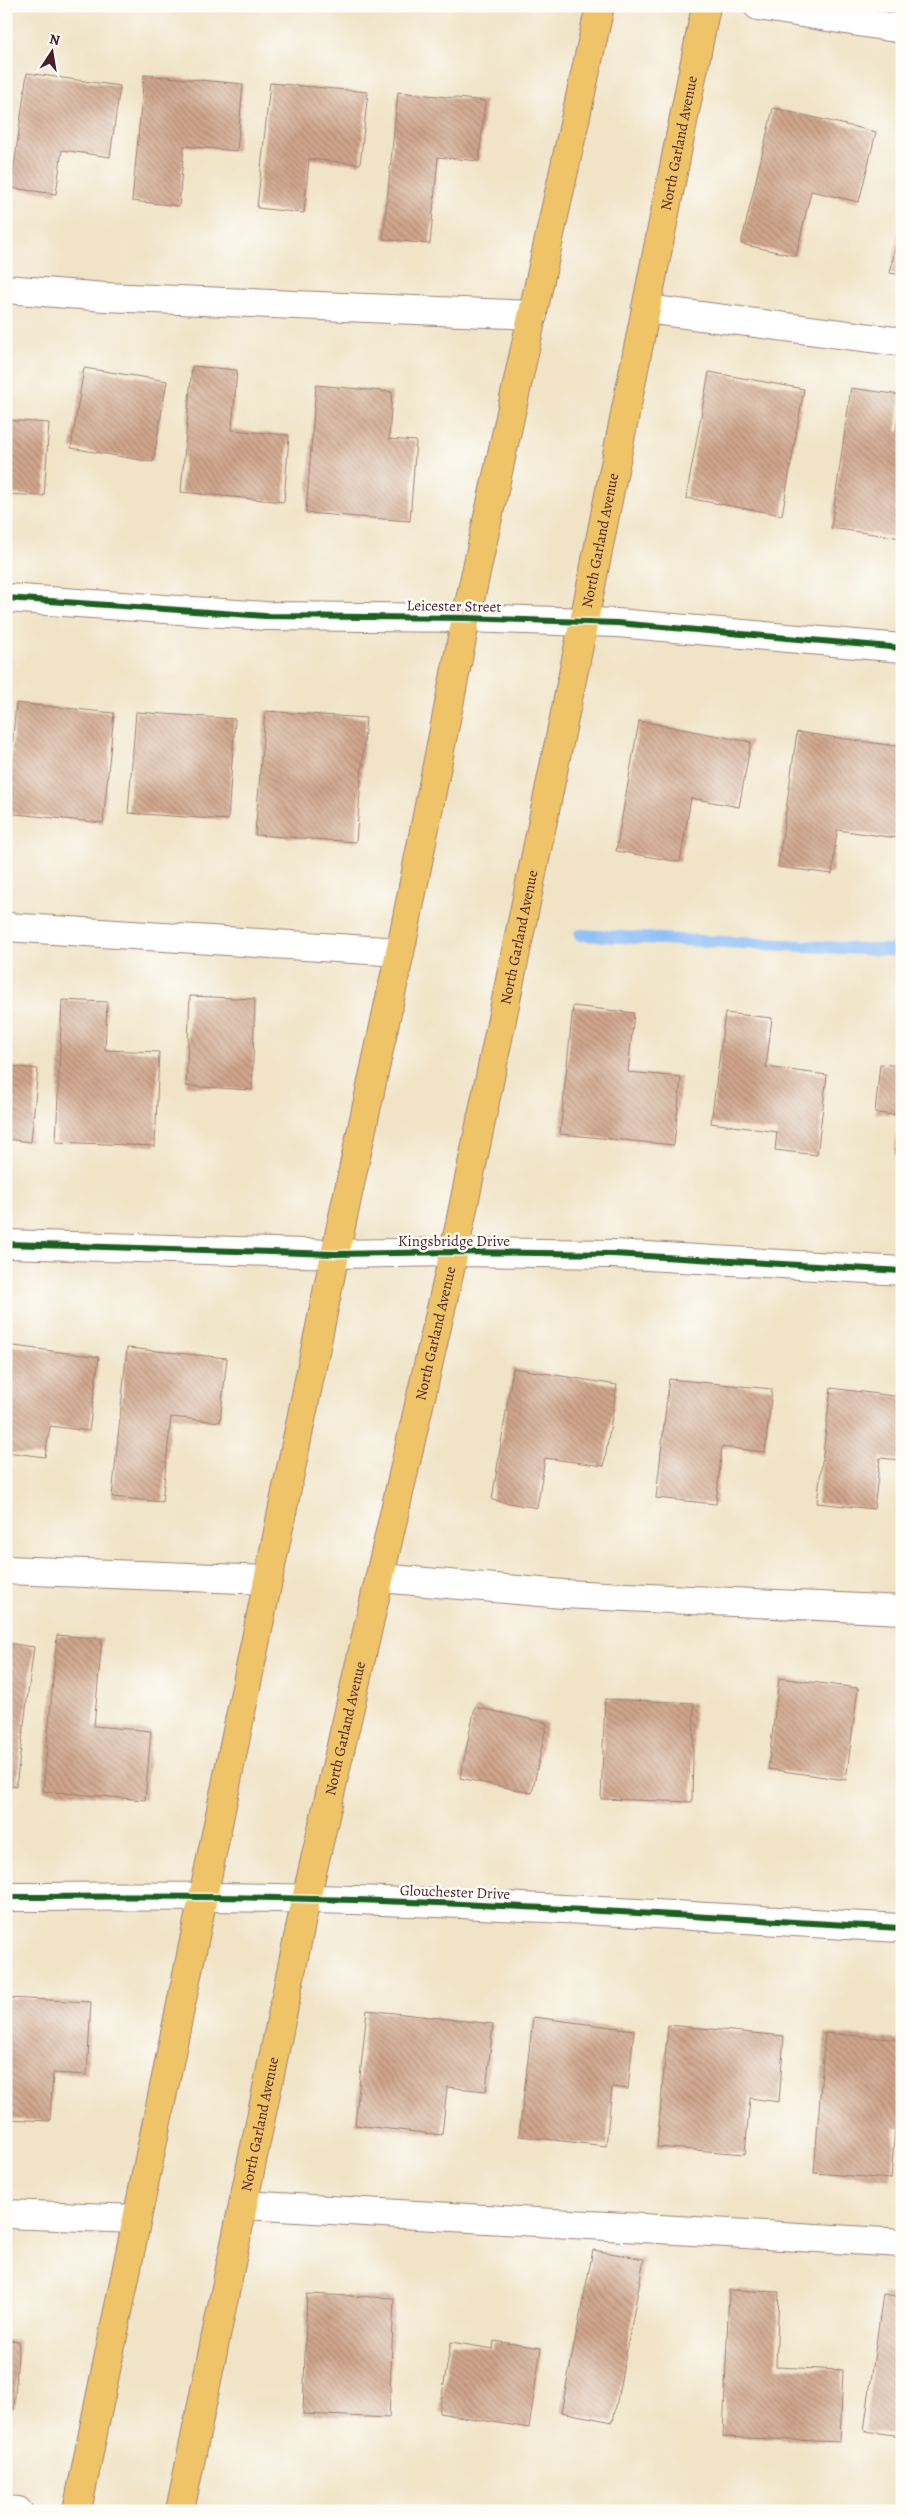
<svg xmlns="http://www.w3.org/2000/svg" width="908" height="2517" font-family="Alegreya,serif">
  <defs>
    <pattern id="building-back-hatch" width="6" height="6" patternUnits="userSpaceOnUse" patternTransform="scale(1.25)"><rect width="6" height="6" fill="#d0a68c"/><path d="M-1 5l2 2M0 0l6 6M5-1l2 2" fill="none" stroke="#ab8773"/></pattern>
  </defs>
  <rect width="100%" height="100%" fill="#fdfcf7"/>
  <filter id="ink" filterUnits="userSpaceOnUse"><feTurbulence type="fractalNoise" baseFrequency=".02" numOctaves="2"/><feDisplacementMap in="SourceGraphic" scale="10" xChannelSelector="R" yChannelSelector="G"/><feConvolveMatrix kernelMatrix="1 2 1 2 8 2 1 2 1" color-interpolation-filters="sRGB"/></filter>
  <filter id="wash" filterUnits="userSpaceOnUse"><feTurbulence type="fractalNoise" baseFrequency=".0096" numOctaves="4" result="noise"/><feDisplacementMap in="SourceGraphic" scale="20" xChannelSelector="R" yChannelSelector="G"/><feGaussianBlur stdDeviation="1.12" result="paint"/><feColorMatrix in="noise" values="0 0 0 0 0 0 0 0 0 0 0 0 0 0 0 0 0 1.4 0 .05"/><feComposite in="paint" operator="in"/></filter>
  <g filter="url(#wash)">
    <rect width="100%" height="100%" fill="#f0e3c6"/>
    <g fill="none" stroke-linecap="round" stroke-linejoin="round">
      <path stroke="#88bbf5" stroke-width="12" d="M 580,935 L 902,951"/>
    </g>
    <g id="blocks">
      <path fill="url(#building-back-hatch)" d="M 27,73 L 120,86 L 110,157 L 62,150 L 56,194 L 11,188 Z
        M 144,75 L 243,84 L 237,151 L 184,146 L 179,206 L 132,201 Z
        M 270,83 L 368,92 L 360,164 L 309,159 L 304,213 L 257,208 Z
        M 398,92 L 485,101 L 479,161 L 438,157 L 430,244 L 383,239 Z
        M 773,108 L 876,132 L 859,202 L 811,191 L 796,256 L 741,244 Z
        M 901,220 L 902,220 L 902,275 L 890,273 Z
        M 192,366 L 237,370 L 232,430 L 289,435 L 284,502 L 181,492 Z
        M 84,368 L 167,381 L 153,462 L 71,448 Z
        M 709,372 L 804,389 L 782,515 L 686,498 Z
        M 316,385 L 392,392 L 389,439 L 416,441 L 410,521 L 306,513 Z
        M 851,388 L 901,395 L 896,431 L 902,432 L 902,538 L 831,528 Z
        M 6,420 L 49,423 L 44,496 L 6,494 Z
        M 16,703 L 114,713 L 103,823 L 6,813 Z
        M 265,711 L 366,718 L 356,842 L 255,835 Z
        M 136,712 L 235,719 L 228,820 L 128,813 Z
        M 639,721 L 751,742 L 739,807 L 691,798 L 680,862 L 616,851 Z
        M 797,732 L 902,747 L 902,804 L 897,838 L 837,830 L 832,874 L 778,867 Z
        M 190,996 L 255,999 L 252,1090 L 186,1086 Z
        M 62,1000 L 107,1002 L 105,1050 L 159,1052 L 155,1146 L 56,1142 Z
        M 573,1006 L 634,1013 L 628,1072 L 681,1077 L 674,1145 L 560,1134 Z
        M 725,1013 L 772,1018 L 766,1067 L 827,1075 L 817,1155 L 775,1150 L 777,1132 L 711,1123 Z
        M 880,1064 L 902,1066 L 902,1155 L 895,1155 L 898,1115 L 875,1113 Z
        M 6,1066 L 38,1069 L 31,1142 L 6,1139 Z
        M 6,1345 L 99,1357 L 89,1431 L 50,1426 L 45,1457 L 6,1452 Z
        M 127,1348 L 227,1358 L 220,1422 L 171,1417 L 162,1502 L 112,1497 Z
        M 513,1368 L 617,1385 L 604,1466 L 545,1458 L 537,1508 L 492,1500 Z
        M 669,1379 L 772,1389 L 765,1452 L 722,1447 L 716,1504 L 656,1498 Z
        M 831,1388 L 902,1397 L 902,1460 L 880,1458 L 874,1509 L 817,1503 Z
        M 57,1635 L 102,1639 L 94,1726 L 151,1731 L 145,1800 L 43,1791 Z
        M 6,1643 L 34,1647 L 16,1786 L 6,1785 Z
        M 779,1678 L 858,1688 L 846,1780 L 768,1769 Z
        M 605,1699 L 694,1703 L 692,1802 L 601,1799 Z
        M 475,1707 L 547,1723 L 532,1793 L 460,1778 Z
        M 6,1998 L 91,2002 L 87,2075 L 53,2073 L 50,2121 L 6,2119 Z
        M 367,2010 L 493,2024 L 486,2091 L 447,2087 L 442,2135 L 355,2125 Z
        M 533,2017 L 634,2030 L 628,2089 L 612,2087 L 606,2146 L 519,2136 Z
        M 668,2025 L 784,2036 L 779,2102 L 750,2098 L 745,2154 L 657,2147 Z
        M 825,2033 L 902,2040 L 902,2128 L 895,2128 L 891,2179 L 814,2173 Z
        M 593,2250 L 644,2259 L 613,2422 L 561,2412 Z
        M 729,2290 L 779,2292 L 776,2367 L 843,2370 L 840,2442 L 723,2437 Z
        M 307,2294 L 394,2298 L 389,2418 L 303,2414 Z
        M 883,2294 L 902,2297 L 902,2436 L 864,2431 Z
        M 6,2340 L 19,2341 L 14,2409 L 6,2408 Z
        M 494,2341 L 541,2348 L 529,2428 L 439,2413 L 451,2342 L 493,2349 Z"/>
    </g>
  </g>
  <g filter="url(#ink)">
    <use href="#blocks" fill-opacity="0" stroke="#9d8178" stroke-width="1"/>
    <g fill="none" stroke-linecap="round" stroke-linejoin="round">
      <defs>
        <path id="minor" d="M 758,6 L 902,29
          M 6,289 L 105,297 L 533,315
          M 646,309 L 902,342
          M 6,598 L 265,616 L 466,618 L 617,623 L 902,648
          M 6,927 L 400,952
          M 6,1244 L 335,1254 L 454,1252 L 613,1254 L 902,1271
          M 6,1570 L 267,1580
          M 380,1578 L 563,1594 L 902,1610
          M 6,1897 C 71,1897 135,1896 200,1897 C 434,1899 668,1915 902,1928
          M 243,2205 L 902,2243
          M 6,2214 L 136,2219
          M 6,2510 L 18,2511"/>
        <g id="major">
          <path d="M 77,2511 L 335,1254 L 403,938 L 466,618 L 600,6"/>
          <path id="s1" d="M 180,2511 L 306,1899 L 454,1252 L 584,621 L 706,6"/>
        </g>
      </defs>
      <use href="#minor" stroke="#9d8178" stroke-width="30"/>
      <use href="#major" stroke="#9d8178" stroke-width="30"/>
      <use href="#minor" stroke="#fff" stroke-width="28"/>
      <use href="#major" stroke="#efc469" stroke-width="28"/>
      <defs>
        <path id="cycleway" d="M 6,598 L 265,616 L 466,618 L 617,623 L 902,648
          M 6,1244 L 335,1254 L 454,1252 L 613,1254 L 902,1271
          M 6,1897 C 71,1897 135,1896 200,1897 C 434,1899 668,1915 902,1928"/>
      </defs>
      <use href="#cycleway" stroke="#fdfcf7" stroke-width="9"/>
      <use href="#cycleway" stroke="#1b5e20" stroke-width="6"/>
    </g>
  </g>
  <g text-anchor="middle" stroke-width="5" stroke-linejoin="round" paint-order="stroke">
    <g font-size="15" fill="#4a1f2b" stroke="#fdfcf7">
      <text dy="5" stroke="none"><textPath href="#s1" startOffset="2420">North Garland Avenue</textPath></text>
      <text dy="5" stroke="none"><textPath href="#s1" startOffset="2015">North Garland Avenue</textPath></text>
      <text transform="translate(454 606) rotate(1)" y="5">Leicester Street</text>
      <text dy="5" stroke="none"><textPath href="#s1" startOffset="1610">North Garland Avenue</textPath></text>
      <text x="454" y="1246">Kingsbridge Drive</text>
      <text dy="5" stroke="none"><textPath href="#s1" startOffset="1205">North Garland Avenue</textPath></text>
      <text dy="5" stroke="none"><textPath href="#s1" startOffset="800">North Garland Avenue</textPath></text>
      <text transform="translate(455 1892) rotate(2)" y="5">Glouchester Drive</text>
      <text dy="5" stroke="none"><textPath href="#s1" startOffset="395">North Garland Avenue</textPath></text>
    </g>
  </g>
  <rect width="908" height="2517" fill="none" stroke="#fdfcf7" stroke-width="25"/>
  <g transform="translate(52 52) rotate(12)" stroke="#fdfcf7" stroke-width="4" paint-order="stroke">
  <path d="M0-4L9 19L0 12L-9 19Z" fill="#4a1f2b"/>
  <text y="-8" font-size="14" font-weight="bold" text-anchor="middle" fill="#4a1f2b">N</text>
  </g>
</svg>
